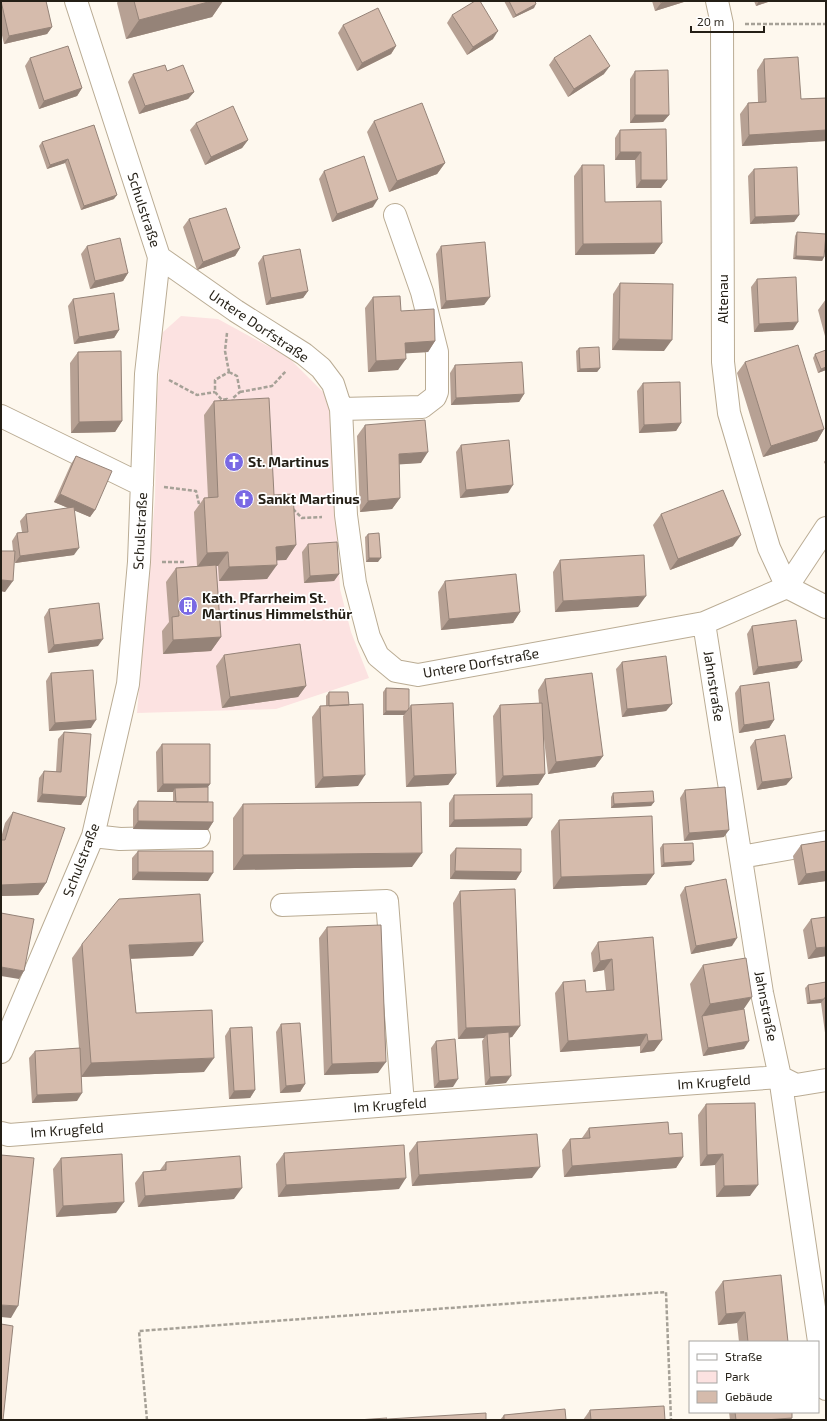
<svg xmlns="http://www.w3.org/2000/svg" width="827" height="1421" font-family="'Exo 2',sans-serif">
  <rect width="100%" height="100%" fill="#fef8ee"/>
  <path fill="#fce2e1" d="M 181,316 L 218,319 L 288,357 L 330,399 L 340,589 L 351,632 L 369,678 L 276,709 L 137,713 L 155,498 L 157,398 L 162,333 Z"/>
  <g fill="none" stroke-linecap="round" stroke-linejoin="round">
    <defs>
      <path id="minor" d="M 717,1 L 722,24 L 723,362 L 729,413 L 769,548 L 787,587
        M 159,257 L 236,311 L 304,354 L 321,368 L 333,384 L 341,409 L 346,515 L 355,583 L 369,637 L 378,656 L 396,671 L 418,675 L 704,623 L 787,587 L 826,607
        M 341,409 L 422,407 L 435,397 L 437,392 L 437,352 L 422,292 L 395,215
        M 1,416 L 142,485
        M 787,587 L 826,528
        M 704,623 L 762,993 L 780,1077 L 826,1389
        M 93,836 L 120,839 L 199,837
        M 741,857 L 826,842
        M 282,905 L 387,901 L 403,1104
        M 1,1052 L 93,836 L 128,684 L 139,562 L 146,374 L 159,257 L 76,1
        M 1,1133 L 9,1135 L 403,1104 L 780,1077 L 796,1085 L 826,1080"/>
    </defs>
    <use href="#minor" stroke="#baac94" stroke-width="24"/>
    <path stroke="#a6a197" stroke-width="2.5" stroke-dasharray="4 2" stroke-linecap="butt" d="M 745,24 L 826,24
      M 227,333 L 225,351 L 229,372
      M 229,372 L 237,376 L 240,392 L 233,398 L 231,414 L 227,399 L 222,400 L 215,392 L 215,380 Z
      M 169,380 L 197,395 L 215,392
      M 240,392 L 272,386 L 286,371
      M 164,487 L 196,491 L 199,504
      M 293,509 L 302,518 L 322,517
      M 162,562 L 184,562
      M 147,1420 L 139,1331 L 666,1292 L 671,1420"/>
    <use href="#minor" stroke="#fff" stroke-width="22"/>
  </g>
  <path fill="#b7a194" d="M 1,1 L 52,27 L 47,34 L 4,44 L 1,31 Z
    M 118,1 L 223,1 L 212,17 L 126,39 L 117,3 Z
    M 504,1 L 535,1 L 534,8 L 513,18 Z
    M 652,1 L 687,1 L 655,11 Z
    M 754,1 L 771,1 L 756,6 Z
    M 452,15 L 493,39 L 467,55 L 447,23 Z
    M 343,25 L 396,46 L 391,54 L 357,71 L 338,33 Z
    M 30,58 L 82,88 L 77,96 L 39,109 L 25,66 Z
    M 554,58 L 604,74 L 568,97 L 549,65 Z
    M 764,59 L 801,99 L 826,98 L 826,141 L 742,146 L 740,114 L 748,103 L 758,102 L 757,70 Z
    M 635,71 L 669,115 L 663,122 L 630,123 L 630,79 Z
    M 133,74 L 194,92 L 188,99 L 139,114 L 128,82 Z
    M 374,121 L 445,163 L 437,174 L 389,192 L 367,132 Z
    M 196,123 L 248,140 L 242,148 L 205,165 L 190,130 Z
    M 94,125 L 114,199 L 81,210 L 65,163 L 47,169 L 39,146 L 42,142 Z
    M 620,130 L 667,180 L 661,188 L 636,188 L 635,160 L 615,160 L 615,138 Z
    M 582,165 L 605,202 L 662,243 L 654,254 L 575,255 L 574,176 Z
    M 754,169 L 799,215 L 794,222 L 750,224 L 748,176 Z
    M 324,171 L 373,207 L 332,222 L 319,179 Z
    M 189,219 L 240,248 L 235,256 L 197,270 L 183,227 Z
    M 797,232 L 824,257 L 822,261 L 793,259 L 795,236 Z
    M 87,246 L 128,273 L 123,281 L 90,289 L 81,254 Z
    M 441,246 L 490,297 L 484,305 L 441,309 L 436,254 Z
    M 263,256 L 308,291 L 303,298 L 266,305 L 258,263 Z
    M 757,279 L 793,330 L 754,332 L 751,287 Z
    M 620,283 L 664,351 L 612,350 L 613,294 Z
    M 373,297 L 401,311 L 435,341 L 428,352 L 405,353 L 398,370 L 368,372 L 365,308 Z
    M 73,299 L 119,330 L 114,338 L 74,344 L 68,306 Z
    M 826,299 L 826,336 L 825,336 L 818,310 Z
    M 579,348 L 600,368 L 597,372 L 577,372 L 576,351 Z
    M 826,350 L 826,370 L 818,373 L 813,358 L 815,354 Z
    M 78,352 L 122,421 L 115,432 L 71,433 L 70,363 Z
    M 745,362 L 824,429 L 817,441 L 763,457 L 737,373 Z
    M 455,365 L 524,394 L 519,402 L 451,405 L 450,373 Z
    M 643,383 L 681,423 L 676,431 L 639,433 L 637,391 Z
    M 214,401 L 274,495 L 296,545 L 286,560 L 277,560 L 267,579 L 219,581 L 218,566 L 216,566 L 221,637 L 211,651 L 163,654 L 162,631 L 169,622 L 166,582 L 176,568 L 197,566 L 194,512 L 204,498 L 208,498 L 204,415 Z
    M 365,425 L 421,463 L 399,464 L 400,498 L 392,509 L 360,512 L 357,436 Z
    M 461,445 L 508,493 L 460,498 L 456,452 Z
    M 76,456 L 95,510 L 90,517 L 74,510 L 74,555 L 15,563 L 14,559 L 5,592 L 1,591 L 1,551 L 13,551 L 12,541 L 17,533 L 22,532 L 20,521 L 26,514 L 68,508 L 54,502 L 71,464 Z
    M 826,459 L 826,466 L 824,462 Z
    M 661,514 L 733,546 L 670,570 L 653,525 Z
    M 368,534 L 378,562 L 366,562 L 365,537 Z
    M 308,544 L 339,574 L 334,581 L 304,583 L 302,552 Z
    M 560,560 L 638,607 L 555,612 L 553,572 Z
    M 445,581 L 520,612 L 513,623 L 441,630 L 438,592 Z
    M 49,609 L 98,646 L 48,653 L 44,617 Z
    M 752,626 L 797,668 L 753,675 L 747,634 Z
    M 224,655 L 306,686 L 298,697 L 222,708 L 216,666 Z
    M 622,662 L 672,704 L 666,711 L 622,717 L 616,669 Z
    M 51,673 L 91,728 L 49,731 L 46,681 Z
    M 545,679 L 603,756 L 595,767 L 548,774 L 544,739 L 545,774 L 538,785 L 496,787 L 493,716 L 500,705 L 539,703 L 538,690 Z
    M 740,686 L 774,720 L 769,728 L 739,733 L 735,693 Z
    M 386,688 L 409,708 L 411,705 L 456,774 L 448,785 L 406,787 L 403,716 L 404,715 L 383,715 L 383,692 Z
    M 329,692 L 349,705 L 358,786 L 315,788 L 312,717 L 320,706 L 326,706 L 326,696 Z
    M 64,732 L 86,797 L 81,805 L 37,802 L 39,778 L 44,771 L 56,772 L 58,739 Z
    M 755,740 L 792,778 L 786,785 L 757,790 L 750,747 Z
    M 162,744 L 210,784 L 208,787 L 208,802 L 213,822 L 208,830 L 133,829 L 133,809 L 138,801 L 173,802 L 173,792 L 157,792 L 156,752 Z
    M 685,790 L 724,837 L 684,841 L 680,798 Z
    M 613,793 L 654,802 L 651,806 L 611,808 L 611,797 Z
    M 454,795 L 527,826 L 449,827 L 449,803 Z
    M 243,804 L 412,867 L 233,870 L 233,818 Z
    M 13,812 L 46,883 L 38,895 L 1,896 L 1,838 L 5,823 Z
    M 559,820 L 654,874 L 646,885 L 553,889 L 551,831 Z
    M 826,841 L 826,881 L 798,885 L 793,856 L 801,845 Z
    M 663,844 L 691,865 L 661,867 L 660,848 Z
    M 456,848 L 521,872 L 516,880 L 450,879 L 450,855 Z
    M 138,851 L 208,881 L 132,880 L 132,858 Z
    M 685,887 L 732,946 L 691,954 L 680,895 Z
    M 460,891 L 520,1026 L 512,1037 L 509,1038 L 506,1083 L 485,1085 L 482,1041 L 484,1038 L 458,1039 L 453,903 Z
    M 811,919 L 826,956 L 808,959 L 803,930 Z
    M 327,927 L 378,1073 L 324,1075 L 319,938 Z
    M 653,937 L 662,1040 L 654,1051 L 640,1053 L 640,1046 L 560,1052 L 555,993 L 563,982 L 586,992 L 606,990 L 604,970 L 593,972 L 591,953 L 598,942 Z
    M 82,944 L 193,956 L 131,959 L 136,1013 L 204,1072 L 81,1077 L 77,1101 L 32,1103 L 29,1058 L 35,1051 L 79,1048 L 72,958 Z
    M 703,965 L 744,1009 L 744,1049 L 703,1056 L 690,984 Z
    M 826,982 L 826,1040 L 821,1003 L 807,1004 L 805,988 L 808,985 Z
    M 281,1024 L 305,1084 L 300,1092 L 280,1093 L 276,1032 Z
    M 230,1028 L 255,1090 L 250,1098 L 229,1099 L 225,1036 Z
    M 436,1041 L 453,1087 L 434,1088 L 431,1048 Z
    M 706,1104 L 750,1196 L 716,1197 L 715,1165 L 700,1166 L 698,1115 Z
    M 589,1128 L 683,1157 L 676,1168 L 564,1177 L 562,1150 L 570,1139 L 582,1138 Z
    M 417,1142 L 532,1178 L 412,1186 L 409,1153 Z
    M 284,1153 L 399,1189 L 278,1197 L 276,1164 Z
    M 61,1158 L 116,1213 L 56,1217 L 53,1169 Z
    M 166,1162 L 234,1199 L 138,1207 L 135,1183 L 143,1172 L 160,1170 Z
    M 723,1281 L 788,1342 L 739,1342 L 737,1323 L 718,1325 L 715,1292 Z
    M 590,1410 L 665,1420 L 583,1420 Z
    M 729,1412 L 792,1412 L 790,1420 L 730,1420 Z
    M 504,1415 L 566,1420 L 500,1420 Z"/>
  <path fill="#958378" d="M 212,1 L 223,1 L 212,17 L 126,39 L 139,20 Z
    M 668,1 L 687,1 L 655,11 L 661,3 Z
    M 759,1 L 771,1 L 756,6 Z
    M 536,4 L 534,8 L 513,18 L 516,15 Z
    M 52,27 L 47,34 L 4,44 L 9,36 Z
    M 498,31 L 493,39 L 467,55 L 473,47 Z
    M 396,46 L 391,54 L 357,71 L 362,63 Z
    M 610,66 L 604,74 L 568,97 L 574,89 Z
    M 82,88 L 77,96 L 39,109 L 44,101 Z
    M 194,92 L 188,99 L 139,114 L 145,106 Z
    M 635,115 L 669,115 L 663,122 L 630,123 Z
    M 826,130 L 826,141 L 742,146 L 749,135 Z
    M 248,140 L 242,148 L 205,165 L 211,157 Z
    M 620,152 L 641,152 L 635,160 L 615,160 Z
    M 68,159 L 65,163 L 47,169 L 50,165 Z
    M 445,163 L 437,174 L 389,192 L 397,181 Z
    M 641,180 L 667,180 L 661,188 L 636,188 Z
    M 117,195 L 114,199 L 81,210 L 84,206 Z
    M 378,199 L 373,207 L 332,222 L 337,214 Z
    M 799,215 L 794,222 L 750,224 L 755,217 Z
    M 662,243 L 654,254 L 575,255 L 583,244 Z
    M 240,248 L 235,256 L 197,270 L 203,262 Z
    M 796,256 L 824,257 L 822,261 L 793,259 Z
    M 128,273 L 123,281 L 90,289 L 95,281 Z
    M 308,291 L 303,298 L 266,305 L 271,298 Z
    M 490,297 L 484,305 L 441,309 L 446,301 Z
    M 798,322 L 793,330 L 754,332 L 759,324 Z
    M 119,330 L 114,338 L 74,344 L 79,337 Z
    M 619,339 L 672,340 L 664,351 L 612,350 Z
    M 435,341 L 428,352 L 397,354 L 405,343 Z
    M 406,359 L 398,370 L 368,372 L 376,361 Z
    M 826,367 L 826,370 L 818,373 L 821,369 Z
    M 600,368 L 597,372 L 577,372 L 580,369 Z
    M 524,394 L 519,402 L 451,405 L 456,398 Z
    M 122,421 L 115,432 L 71,433 L 79,422 Z
    M 681,423 L 676,431 L 639,433 L 644,425 Z
    M 824,429 L 817,441 L 763,457 L 771,446 Z
    M 428,452 L 421,463 L 391,465 L 399,454 Z
    M 513,485 L 508,493 L 460,498 L 466,490 Z
    M 60,494 L 95,510 L 90,517 L 54,502 Z
    M 400,498 L 392,509 L 360,512 L 368,501 Z
    M 741,535 L 733,546 L 670,570 L 678,559 Z
    M 296,545 L 286,560 L 266,561 L 276,547 Z
    M 79,548 L 74,555 L 15,563 L 20,556 Z
    M 228,552 L 218,566 L 197,567 L 207,553 Z
    M 369,558 L 381,558 L 378,562 L 366,562 Z
    M 277,565 L 267,579 L 219,581 L 229,567 Z
    M 339,574 L 334,581 L 304,583 L 310,576 Z
    M 2,580 L 13,581 L 5,592 L 1,591 Z
    M 646,596 L 638,607 L 555,612 L 563,601 Z
    M 520,612 L 513,623 L 441,630 L 449,619 Z
    M 221,637 L 211,651 L 163,654 L 173,640 Z
    M 103,639 L 98,646 L 48,653 L 54,645 Z
    M 802,661 L 797,668 L 753,675 L 758,667 Z
    M 306,686 L 298,697 L 222,708 L 230,697 Z
    M 672,704 L 666,711 L 622,717 L 627,709 Z
    M 386,711 L 407,711 L 404,715 L 383,715 Z
    M 96,720 L 91,728 L 49,731 L 55,723 Z
    M 774,720 L 769,728 L 739,733 L 744,725 Z
    M 603,756 L 595,767 L 548,774 L 556,762 Z
    M 456,774 L 448,785 L 406,787 L 414,776 Z
    M 545,774 L 538,785 L 496,787 L 503,776 Z
    M 365,775 L 358,786 L 315,788 L 323,777 Z
    M 792,778 L 786,785 L 757,790 L 762,782 Z
    M 163,784 L 210,784 L 205,791 L 175,788 L 173,792 L 157,792 Z
    M 42,794 L 86,797 L 81,805 L 37,802 Z
    M 654,802 L 651,806 L 611,808 L 614,804 Z
    M 532,818 L 527,826 L 449,827 L 454,820 Z
    M 138,821 L 213,822 L 208,830 L 133,829 Z
    M 729,830 L 724,837 L 684,841 L 689,833 Z
    M 422,853 L 412,867 L 233,870 L 243,855 Z
    M 694,861 L 691,865 L 661,867 L 664,863 Z
    M 455,871 L 521,872 L 516,880 L 450,879 Z
    M 826,871 L 826,881 L 798,885 L 806,874 Z
    M 138,872 L 213,873 L 208,881 L 132,880 Z
    M 654,874 L 646,885 L 553,889 L 561,877 Z
    M 46,883 L 38,895 L 1,896 L 1,885 Z
    M 737,938 L 732,946 L 691,954 L 696,946 Z
    M 203,942 L 193,956 L 119,959 L 129,945 Z
    M 826,947 L 826,956 L 808,959 L 816,948 Z
    M 612,959 L 604,970 L 593,972 L 600,961 Z
    M 1,967 L 24,971 L 19,979 L 1,976 Z
    M 752,997 L 739,1016 L 702,1016 L 710,1004 Z
    M 824,999 L 821,1003 L 807,1004 L 810,1001 Z
    M 520,1026 L 512,1037 L 488,1038 L 487,1034 L 484,1038 L 458,1039 L 466,1028 Z
    M 647,1034 L 640,1046 L 560,1052 L 568,1041 Z
    M 662,1040 L 654,1051 L 640,1053 L 648,1041 Z
    M 749,1041 L 744,1049 L 703,1056 L 708,1048 Z
    M 214,1058 L 204,1072 L 81,1077 L 91,1063 Z
    M 386,1062 L 378,1073 L 324,1075 L 332,1064 Z
    M 511,1076 L 506,1083 L 485,1085 L 490,1077 Z
    M 458,1079 L 453,1087 L 434,1088 L 439,1081 Z
    M 305,1084 L 300,1092 L 280,1093 L 286,1086 Z
    M 255,1090 L 250,1098 L 229,1099 L 234,1091 Z
    M 82,1093 L 77,1101 L 32,1103 L 37,1095 Z
    M 723,1154 L 715,1165 L 700,1166 L 707,1155 Z
    M 683,1157 L 676,1168 L 564,1177 L 572,1166 Z
    M 540,1167 L 532,1178 L 412,1186 L 419,1175 Z
    M 406,1178 L 399,1189 L 278,1197 L 286,1185 Z
    M 758,1185 L 750,1196 L 716,1197 L 724,1186 Z
    M 242,1188 L 234,1199 L 138,1207 L 145,1196 Z
    M 124,1202 L 116,1213 L 56,1217 L 63,1206 Z
    M 1,1305 L 18,1306 L 11,1318 L 1,1317 Z
    M 745,1312 L 737,1323 L 718,1325 L 726,1314 Z
    M 792,1418 L 790,1420 L 764,1420 Z"/>
  <path fill="#d5bbac" stroke="#958378" d="M 1,1 L 46,1 L 52,27 L 9,36 Z
    M 134,1 L 212,1 L 139,20 Z
    M 475,1 L 480,1 L 498,31 L 473,47 L 452,15 Z
    M 509,1 L 535,1 L 536,4 L 516,15 Z
    M 660,1 L 668,1 L 661,3 Z
    M 378,8 L 396,46 L 362,63 L 343,25 Z
    M 590,35 L 610,66 L 574,89 L 554,58 Z
    M 68,46 L 82,88 L 44,101 L 30,58 Z
    M 798,57 L 801,99 L 826,98 L 826,130 L 749,135 L 748,103 L 766,102 L 764,59 Z
    M 165,65 L 167,71 L 183,65 L 194,92 L 145,106 L 133,74 Z
    M 668,70 L 669,115 L 635,115 L 635,71 Z
    M 422,103 L 445,163 L 397,181 L 374,121 Z
    M 233,106 L 248,140 L 211,157 L 196,123 Z
    M 94,125 L 117,195 L 84,206 L 68,159 L 50,165 L 42,142 Z
    M 666,129 L 667,180 L 641,180 L 641,152 L 620,152 L 620,130 Z
    M 364,156 L 378,199 L 337,214 L 324,171 Z
    M 582,165 L 604,165 L 605,202 L 661,201 L 662,243 L 583,244 Z
    M 797,167 L 799,215 L 755,217 L 754,169 Z
    M 226,208 L 240,248 L 203,262 L 189,219 Z
    M 797,232 L 826,234 L 824,257 L 796,256 Z
    M 120,238 L 128,273 L 95,281 L 87,246 Z
    M 485,242 L 490,297 L 446,301 L 441,246 Z
    M 300,249 L 308,291 L 271,298 L 263,256 Z
    M 796,277 L 798,322 L 759,324 L 757,279 Z
    M 620,283 L 673,284 L 672,340 L 619,339 Z
    M 114,293 L 119,330 L 79,337 L 73,299 Z
    M 400,296 L 401,311 L 434,309 L 435,341 L 405,343 L 406,359 L 376,361 L 373,297 Z
    M 798,345 L 824,429 L 771,446 L 745,362 Z
    M 599,347 L 600,368 L 580,369 L 579,348 Z
    M 826,350 L 826,367 L 821,369 L 815,354 Z
    M 121,351 L 122,421 L 79,422 L 78,352 Z
    M 522,362 L 524,394 L 456,398 L 455,365 Z
    M 680,382 L 681,423 L 644,425 L 643,383 Z
    M 269,398 L 274,495 L 293,494 L 296,545 L 276,547 L 277,565 L 229,567 L 228,552 L 207,553 L 204,498 L 218,497 L 214,401 Z
    M 425,420 L 428,452 L 399,454 L 400,498 L 368,501 L 365,425 Z
    M 509,440 L 513,485 L 466,490 L 461,445 Z
    M 76,456 L 112,471 L 95,510 L 60,494 Z
    M 723,490 L 741,535 L 678,559 L 661,514 Z
    M 74,507 L 79,548 L 20,556 L 17,533 L 28,532 L 26,514 Z
    M 379,533 L 381,558 L 369,558 L 368,534 Z
    M 337,542 L 339,574 L 310,576 L 308,544 Z
    M 1,551 L 15,551 L 13,581 L 2,580 L 1,597 Z
    M 644,555 L 646,596 L 563,601 L 560,560 Z
    M 216,565 L 221,637 L 173,640 L 172,617 L 179,616 L 176,568 Z
    M 516,574 L 520,612 L 449,619 L 445,581 Z
    M 99,603 L 103,639 L 54,645 L 49,609 Z
    M 796,620 L 802,661 L 758,667 L 752,626 Z
    M 300,644 L 306,686 L 230,697 L 224,655 Z
    M 666,656 L 672,704 L 627,709 L 622,662 Z
    M 93,670 L 96,720 L 55,723 L 51,673 Z
    M 592,673 L 603,756 L 556,762 L 545,679 Z
    M 769,682 L 774,720 L 744,725 L 740,686 Z
    M 386,688 L 409,689 L 409,708 L 407,711 L 386,711 Z
    M 329,692 L 348,692 L 349,705 L 329,706 Z
    M 453,703 L 456,774 L 414,776 L 411,705 Z
    M 542,703 L 545,774 L 503,776 L 500,705 Z
    M 363,704 L 365,775 L 323,777 L 320,706 Z
    M 64,732 L 91,734 L 86,797 L 42,794 L 44,771 L 61,772 Z
    M 785,735 L 792,778 L 762,782 L 755,740 Z
    M 162,744 L 210,744 L 210,784 L 163,784 Z
    M 208,787 L 208,802 L 176,802 L 175,788 Z
    M 725,787 L 729,830 L 689,833 L 685,790 Z
    M 653,791 L 654,802 L 614,804 L 613,793 Z
    M 532,794 L 532,818 L 454,820 L 454,795 Z
    M 138,801 L 213,802 L 213,822 L 138,821 Z
    M 421,802 L 422,853 L 243,855 L 243,804 Z
    M 13,812 L 65,828 L 46,883 L 1,885 L 1,840 L 5,840 Z
    M 652,816 L 654,874 L 561,877 L 559,820 Z
    M 826,841 L 826,871 L 806,874 L 801,845 Z
    M 693,843 L 694,861 L 664,863 L 663,844 Z
    M 456,848 L 521,849 L 521,872 L 455,871 Z
    M 138,851 L 213,851 L 213,873 L 138,872 Z
    M 726,879 L 737,938 L 696,946 L 685,887 Z
    M 515,889 L 520,1026 L 466,1028 L 460,891 Z
    M 200,894 L 203,942 L 129,945 L 136,1013 L 212,1010 L 214,1058 L 91,1063 L 82,944 L 119,899 Z
    M 1,913 L 34,919 L 24,971 L 1,967 Z
    M 826,917 L 826,947 L 816,948 L 811,919 Z
    M 381,925 L 386,1062 L 332,1064 L 327,927 Z
    M 653,937 L 662,1040 L 648,1041 L 647,1034 L 568,1041 L 563,982 L 585,980 L 586,992 L 614,990 L 612,959 L 600,961 L 598,942 Z
    M 746,958 L 752,997 L 710,1004 L 703,965 Z
    M 826,982 L 826,996 L 824,999 L 810,1001 L 808,985 Z
    M 744,1009 L 749,1041 L 708,1048 L 702,1016 Z
    M 300,1023 L 305,1084 L 286,1086 L 281,1024 Z
    M 252,1027 L 255,1090 L 234,1091 L 230,1028 Z
    M 509,1032 L 511,1076 L 490,1077 L 487,1034 Z
    M 455,1039 L 458,1079 L 439,1081 L 436,1041 Z
    M 80,1048 L 82,1093 L 37,1095 L 35,1051 Z
    M 755,1103 L 758,1185 L 724,1186 L 723,1154 L 707,1155 L 706,1104 Z
    M 668,1122 L 669,1134 L 682,1133 L 683,1157 L 572,1166 L 570,1139 L 590,1138 L 589,1128 Z
    M 537,1134 L 540,1167 L 419,1175 L 417,1142 Z
    M 404,1145 L 406,1178 L 286,1185 L 284,1153 Z
    M 122,1154 L 124,1202 L 63,1206 L 61,1158 Z
    M 1,1155 L 34,1158 L 18,1306 L 1,1305 Z
    M 240,1156 L 242,1188 L 145,1196 L 143,1172 L 166,1170 L 166,1162 Z
    M 781,1275 L 788,1342 L 748,1342 L 745,1312 L 726,1314 L 723,1281 Z
    M 1,1324 L 13,1326 L 3,1420 L 1,1420 Z
    M 664,1406 L 665,1420 L 591,1420 L 590,1410 Z
    M 565,1409 L 566,1420 L 504,1420 L 504,1415 Z
    M 735,1412 L 792,1412 L 792,1418 L 765,1420 L 736,1420 Z
    M 486,1413 L 486,1420 L 388,1420 L 388,1419 Z
    M 387,1418 L 387,1420 L 357,1420 Z"/>
  <defs>
    <symbol id="church-disc" viewBox="-11 -11 22 22"><circle r="9.5" fill="#7a69e4" stroke="#fff"/><path d="M-1.2-6h2.4v3.5h3.3v2.4h-3.3V6h-2.4V-.1h-3.3v-2.4h3.3Z" fill="#fff"/></symbol>
    <symbol id="building-disc" viewBox="-11 -11 22 22"><circle r="9.5" fill="#7a69e4" stroke="#fff"/><path d="M-4-6H4V6H1V3H-1V6H-4ZM-2.5-4.3h1.7v1.8h-1.7ZM.8-4.3h1.7v1.8H.8ZM-2.5-1h1.7V.8h-1.7ZM.8-1h1.7V.8H.8Z" fill="#fff"/></symbol>
  </defs>
  <g fill-rule="evenodd">
    <use href="#church-disc" x="223" y="451" width="22" height="22"/>
    <use href="#church-disc" x="233" y="488" width="22" height="22"/>
    <use href="#building-disc" x="177" y="595" width="22" height="22"/>
  </g>
  <g text-anchor="middle" stroke-width="3.5" stroke-linejoin="round" paint-order="stroke">
    <g font-size="14" fill="#241f16" stroke="#fff">
      <text transform="translate(144 210) rotate(72)" y="5">Schulstraße</text>
      <text transform="translate(723 299) rotate(-90)" y="5">Altenau</text>
      <text transform="translate(259 326) rotate(34)" y="5">Untere Dorfstraße</text>
      <text transform="translate(140 531) rotate(-87)" y="5">Schulstraße</text>
      <text transform="translate(481 663) rotate(-10)" y="5">Untere Dorfstraße</text>
      <text transform="translate(714 686) rotate(81)" y="5">Jahnstraße</text>
      <text transform="translate(81 860) rotate(-69)" y="5">Schulstraße</text>
      <text transform="translate(766 1006) rotate(79)" y="5">Jahnstraße</text>
      <text transform="translate(714 1082) rotate(-4)" y="5">Im Krugfeld</text>
      <text transform="translate(390 1105) rotate(-4)" y="5">Im Krugfeld</text>
      <text transform="translate(67 1130) rotate(-4)" y="5">Im Krugfeld</text>
    </g>
    <g font-size="14" font-weight="bold" fill="#241f16" stroke="#fff" text-anchor="start">
      <text x="248" y="467">St. Martinus</text>
      <text x="258" y="504">Sankt Martinus</text>
      <text x="202" y="603">Kath. Pfarrheim St.<tspan x="202" dy="16">Martinus Himmelsthür</tspan></text>
    </g>
  </g>
  <rect width="827" height="1421" fill="none" stroke="#241f16" stroke-width="4"/>
  <rect x="689" y="1341" width="130" height="72" fill="#ffffff" stroke="#a7a5a2"/>
  <rect x="697" y="1354" width="20" height="6" fill="#ffffff" stroke="#a7a5a2"/>
  <text x="725" y="1361" font-size="12" fill="#241f16">Straße</text>
  <rect x="697" y="1371" width="20" height="12" fill="#fce2e1" stroke="#a7a5a2"/>
  <text x="725" y="1381" font-size="12" fill="#241f16">Park</text>
  <rect x="697" y="1391" width="20" height="12" fill="#d5bbac" stroke="#a7a5a2"/>
  <text x="725" y="1401" font-size="12" fill="#241f16">Gebäude</text>
  <path d="M691 26v6h73v-6" fill="none" stroke="#241f16" stroke-width="2"/>
  <text x="697" y="26" font-size="12" fill="#241f16" stroke="#ffffff" stroke-width="3" paint-order="stroke">20 m</text>
</svg>
